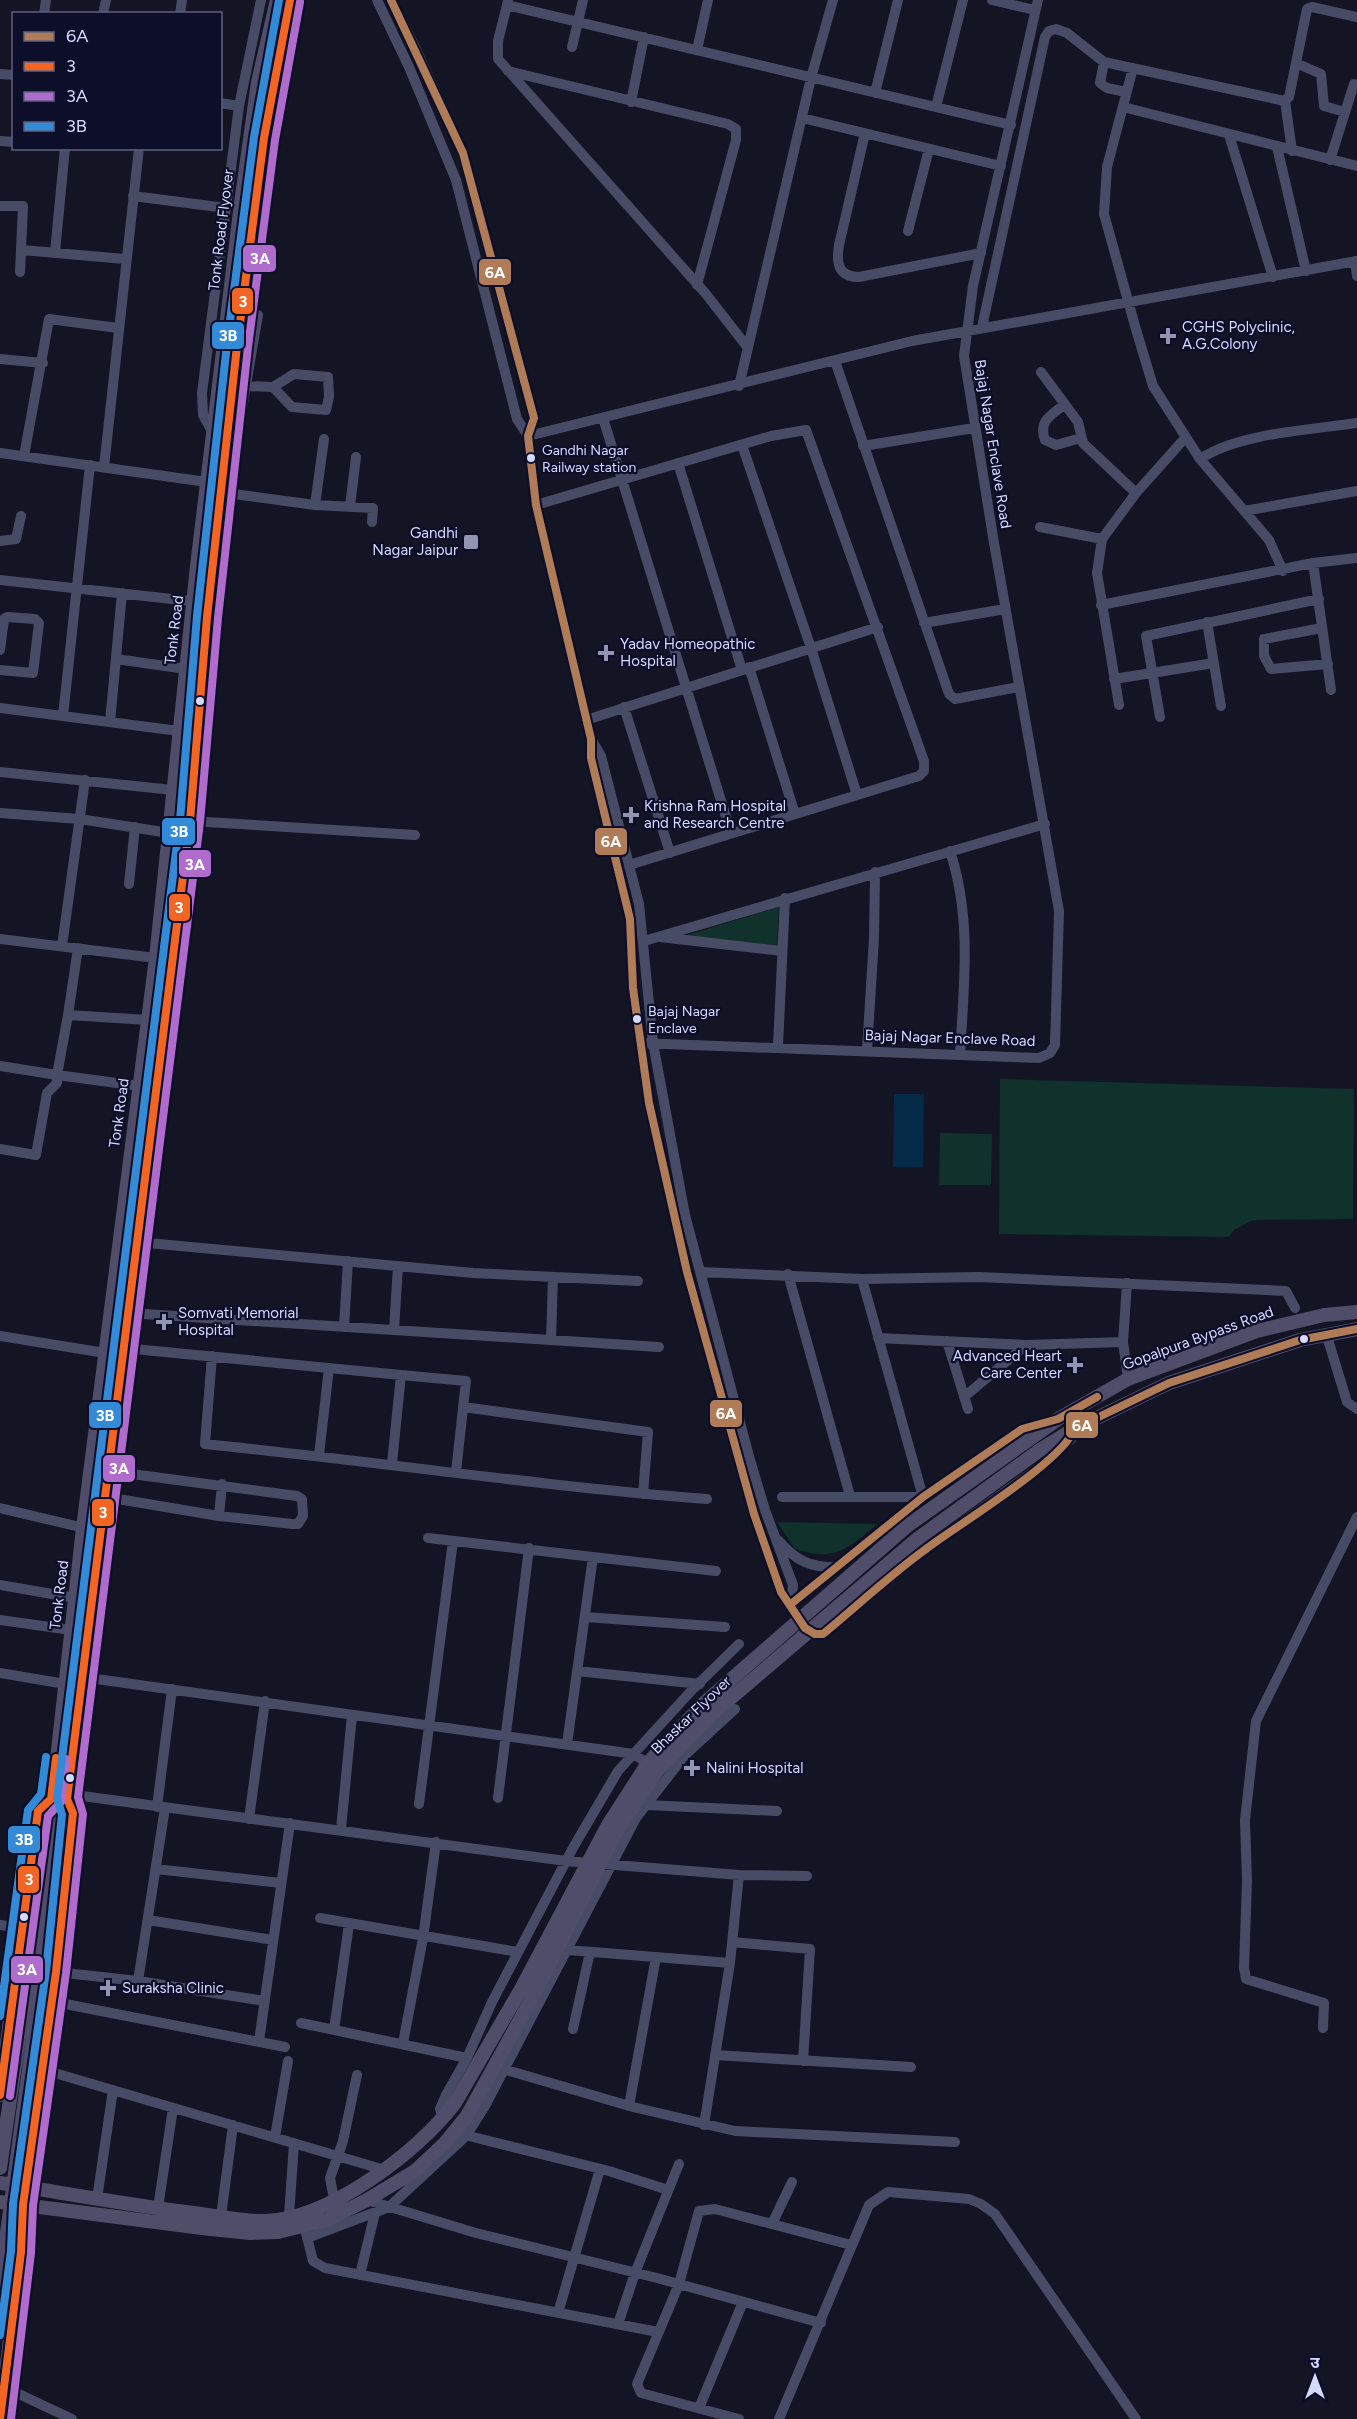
<svg xmlns="http://www.w3.org/2000/svg" width="1357" height="2419" font-family="Figtree,'Noto Sans Devanagari',sans-serif">
  <rect width="100%" height="100%" fill="#131424"/>
  <path fill="#10312c" d="M 779,907 L 777,945 L 678,938 Z
    M 1000,1079 L 1354,1089 L 1353,1219 L 1253,1220 L 1234,1230 L 1229,1237 L 999,1234 Z
    M 940,1133 L 992,1134 L 991,1185 L 939,1185 Z
    M 777,1522 L 878,1524 C 846,1549 837,1562 795,1549 Z"/>
  <path fill="#052a48" d="M 894,1094 L 924,1094 L 923,1167 L 893,1167 Z"/>
  <g fill="none" stroke-linecap="round" stroke-linejoin="round">
    <path stroke="#484b65" stroke-width="10" d="M 377,0 L 409,67 L 456,180 L 517,419 L 528,436 L 536,505 L 586,720 L 591,739 L 601,756 L 639,904 L 653,1043 L 685,1215 L 750,1460 L 765,1510 L 793,1585 L 791,1604
      M 391,0 L 415,47 L 463,153 L 534,418 L 528,436
      M 508,0 L 507,5 L 1011,125
      M 992,0 L 1035,10
      M 507,5 L 498,41 L 498,59 L 706,294 L 748,348
      M 44,14 L 46,0
      M 103,14 L 106,0
      M 180,14 L 182,0
      M 572,47 L 583,0
      M 697,50 L 708,0
      M 1104,62 L 1100,83 L 1107,88 L 1126,92
      M 1296,63 L 1321,74 L 1324,106 L 1345,112
      M 1133,68 L 1107,167 L 1104,214 L 1135,326 L 1153,386 L 1200,459 L 1269,540 L 1283,571
      M 508,71 L 728,124 L 736,129 L 736,140 L 697,285
      M 0,74 L 14,75
      M 875,93 L 898,0
      M 1285,101 L 1292,151
      M 631,102 L 644,37
      M 220,103 L 239,106
      M 936,107 L 963,0
      M 1123,107 L 1357,166
      M 802,118 L 1001,166
      M 865,133 L 839,245 C 836,263 838,277 859,277 L 981,253
      M 1229,135 L 1273,277
      M 0,141 L 14,142
      M 1277,147 L 1306,271
      M 1330,160 L 1354,84
      M 133,196 L 226,208
      M 0,206 L 23,206 L 20,272
      M 908,231 L 929,149
      M 22,250 L 125,259
      M 55,252 L 65,148
      M 1355,261 L 1357,276
      M 982,327 L 1045,37 L 1049,31 L 1056,29 L 1067,33 L 1104,62 L 1285,101 L 1289,97 L 1307,9 L 1312,7 L 1357,17
      M 0,359 L 43,363
      M 835,361 L 949,694 L 955,699 L 1019,687
      M 1041,372 L 1078,422 L 1083,443 L 1136,493
      M 245,386 L 273,387 L 294,374 L 328,377 L 329,397 L 326,410 L 292,407 L 273,387
      M 739,386 L 811,78 L 833,0
      M 1065,404 C 1051,415 1038,421 1045,440 L 1056,445 L 1081,438
      M 603,418 L 731,833
      M 225,430 L 237,423 L 242,408 L 258,315
      M 212,431 L 203,415 L 202,393 L 239,106 L 261,0
      M 528,436 L 912,341 L 1357,261
      M 742,445 L 811,648 L 857,795
      M 863,446 L 974,428
      M 0,453 L 207,482
      M 24,456 L 49,319 L 118,328
      M 1200,459 C 1238,433 1311,430 1357,423
      M 678,463 L 742,670
      M 104,467 L 139,148
      M 219,492 L 315,505 L 373,508 L 372,522
      M 315,505 L 324,439
      M 536,505 L 771,436 L 806,430 L 924,761 L 924,771 L 919,776 L 629,865
      M 350,506 L 356,457
      M 1244,511 L 1357,491
      M 1040,527 L 1102,539 L 1136,493 L 1186,437
      M 1102,539 L 1097,573 L 1119,705
      M 0,541 L 16,539 L 21,516
      M 1313,563 L 1331,690
      M 0,580 L 199,602
      M 1101,605 L 1313,563 L 1357,558
      M 1207,622 L 1221,706
      M 924,623 L 1005,609
      M 1322,628 L 1264,639 L 1264,656 L 1271,669 L 1328,664
      M 0,650 L 4,619 L 7,617 L 35,619 L 39,623 L 33,673 L 0,670
      M 116,659 L 186,669
      M 749,667 L 795,814
      M 1114,679 L 1214,663
      M 624,707 L 670,853
      M 0,708 L 179,731
      M 63,716 L 90,465
      M 1160,717 L 1146,636 L 1319,599
      M 586,720 L 878,627
      M 110,722 L 122,593
      M 591,739 L 591,758 L 630,919 L 633,988 L 649,1103 L 687,1272 L 754,1514 L 781,1592 L 805,1628 L 815,1634 L 823,1634 L 924,1550 L 1041,1466 L 1071,1439 L 1074,1429
      M 0,772 L 173,790
      M 0,813 L 80,819 L 169,833
      M 190,821 L 415,835
      M 950,851 C 972,918 964,985 960,1054
      M 129,884 L 135,827
      M 660,937 L 782,951
      M 0,939 L 156,958
      M 644,941 L 1045,824
      M 62,946 L 85,780
      M 68,1015 L 78,948
      M 640,1043 L 1039,1058 L 1050,1053 L 1055,1045 L 1059,911 L 994,543 L 964,356 L 973,286 L 1038,0
      M 778,1046 L 785,898
      M 867,1050 L 874,938 L 875,872
      M 0,1066 L 57,1075 L 57,1083 L 47,1093 L 36,1155 L 0,1149
      M 139,1086 L 57,1075 L 68,1015 L 148,1020
      M 137,1242 L 473,1273 L 638,1281
      M 701,1272 L 862,1279 L 979,1277 L 1286,1291 L 1295,1308
      M 788,1274 L 850,1496
      M 129,1313 L 659,1347
      M 344,1327 L 348,1261
      M 394,1330 L 398,1266
      M 1326,1333 L 1347,1402 L 1357,1409
      M 0,1336 L 105,1353
      M 878,1338 L 1026,1345 L 1123,1342 L 1127,1283
      M 551,1340 L 553,1277
      M 947,1341 L 968,1409
      M 1123,1342 L 1128,1379
      M 124,1348 L 401,1375 L 392,1463
      M 212,1356 L 205,1444 C 373,1461 539,1486 707,1499
      M 401,1375 L 466,1381 L 456,1472
      M 964,1397 L 1026,1345
      M 463,1407 L 648,1432 L 643,1494
      M 319,1455 L 329,1368
      M 106,1497 L 219,1516 L 292,1524 L 298,1524 L 303,1516 L 302,1499 L 297,1496 L 109,1471
      M 782,1497 L 923,1497 L 862,1279
      M 0,1508 L 101,1532
      M 219,1516 L 222,1484
      M 428,1538 L 716,1571
      M 779,1541 C 796,1561 811,1568 837,1567
      M 0,1585 L 75,1598
      M 791,1604 L 923,1497 L 1022,1429 L 1051,1421
      M 585,1617 L 725,1627
      M 0,1620 L 71,1630
      M 577,1671 L 700,1684
      M 0,1673 L 65,1684
      M 82,1677 L 634,1754 L 652,1767
      M 567,1744 L 593,1557
      M 67,1794 L 566,1861 L 739,1875 L 807,1876
      M 498,1798 L 529,1548
      M 419,1804 L 453,1541
      M 647,1805 L 777,1811
      M 157,1807 L 172,1689
      M 249,1819 L 265,1701
      M 341,1829 L 352,1715
      M 156,1869 L 281,1883
      M 320,1918 L 518,1952
      M 148,1920 L 273,1940
      M 0,1925 L 22,1928
      M 732,1942 L 810,1949 L 803,2061
      M 568,1950 L 730,1963
      M 56,1972 L 138,1981 L 265,2001
      M 138,1981 L 165,1808
      M 50,2001 L 285,2047
      M 301,2023 L 467,2058
      M 1323,2028 L 1324,2003 L 1246,1979 L 1244,1968 L 1247,1881 L 1245,1820 L 1256,1721 L 1357,1517
      M 573,2029 L 590,1952
      M 334,2030 L 349,1924
      M 259,2041 L 290,1823
      M 403,2043 L 423,1938 L 436,1842
      M 715,2055 L 911,2067
      M 41,2069 L 385,2170
      M 503,2069 L 633,2107 L 735,2131 L 955,2142
      M 629,2106 L 656,1957
      M 443,2120 L 440,2109 L 446,2095 L 467,2058 L 492,2002 L 574,1846 L 618,1771 L 692,1690 L 739,1644
      M 704,2125 L 730,1963 L 739,1875
      M 461,2134 L 609,2171 L 668,2190
      M 275,2137 L 288,2061
      M 97,2199 L 113,2090
      M 334,2199 L 330,2178 L 343,2141 L 357,2075
      M 367,2200 L 476,2233 L 657,2278 L 821,2323
      M 158,2208 L 173,2108
      M 221,2216 L 233,2125
      M 289,2216 L 294,2143
      M 772,2224 L 792,2182
      M 306,2233 L 313,2261 L 325,2268 L 658,2332
      M 307,2238 L 389,2207 L 466,2136 L 485,2106 L 636,1818 L 685,1755 L 735,1709
      M 360,2275 L 375,2213
      M 558,2313 L 600,2169
      M 618,2324 L 635,2273 L 679,2164
      M 4,2387 L 72,2419
      M 699,2408 L 743,2302
      M 739,2419 L 641,2393 L 637,2384 L 679,2284 L 699,2211 L 715,2209 L 851,2245
      M 779,2419 L 869,2205 L 888,2192 L 969,2199 L 981,2204 L 995,2214 L 1136,2419"/>
    <path stroke="#504d6b" stroke-width="14" d="M 0,2095 L 38,1811 L 51,1799
      M 0,2168 L 48,1839 L 83,1528 L 156,958 L 197,566 L 241,203 L 258,82 L 277,0
      M 0,2183 C 64,2193 129,2205 194,2213 C 217,2216 242,2222 266,2221 C 329,2219 418,2152 455,2103 L 521,1989 L 608,1825 L 648,1763 L 703,1704 L 907,1526 L 1058,1419 L 1128,1379 L 1257,1331 L 1324,1315 L 1357,1312
      M 0,2202 L 202,2228 L 250,2233 L 278,2232 L 327,2220 L 367,2200 L 415,2171 L 445,2143 L 467,2116 L 532,1998 L 616,1832 L 657,1771 L 710,1716 L 916,1540 L 1040,1450 L 1074,1429 L 1169,1383 L 1300,1340 L 1357,1329
      M 0,2285 L 101,1532 L 190,821 L 199,701 L 225,430 L 272,82 L 290,0
      M 0,2419 L 21,2252 L 23,2205 L 56,1972 L 72,1829"/>
    <defs>
      <path id="bus-1" d="M 391,0 L 463,153 L 534,418 L 528,436 L 536,505 L 591,739 L 591,758 L 630,919 L 633,988 L 649,1103 L 687,1272 L 754,1514 L 781,1592 L 805,1628 L 815,1634 L 823,1634 C 857,1606 890,1575 926,1549 C 956,1526 1065,1460 1074,1429 L 1169,1383 L 1300,1340 L 1357,1329
        M 791,1604 L 923,1497 L 1022,1429 L 1058,1419 L 1097,1397"/>
      <path id="bus-2" d="M 0,2095 L 38,1811 L 51,1799 L 56,1758
        M 0,2419 L 21,2252 L 23,2205 L 56,1972 L 73,1813 L 67,1799 L 190,821 L 207,617 L 237,346 L 264,138 L 290,0"/>
      <path id="bus-3" d="M 10,2096 L 48,1816 L 61,1802 L 66,1759
        M 11,2419 L 31,2253 L 33,2206 L 66,1973 L 83,1814 L 78,1797 L 200,822 L 218,618 L 248,347 L 275,140 L 300,2"/>
      <path id="bus-4" d="M 0,2016 L 28,1810 L 41,1794 L 46,1757
        M 0,2335 L 11,2251 L 13,2204 L 46,1971 L 62,1815 L 57,1798 L 180,820 L 197,616 L 227,344 L 254,137 L 279,0"/>
    </defs>
    <use href="#bus-1" stroke="#0d0e2a" stroke-width="12"/>
    <use href="#bus-2" stroke="#0d0e2a" stroke-width="12"/>
    <use href="#bus-3" stroke="#0d0e2a" stroke-width="12"/>
    <use href="#bus-4" stroke="#0d0e2a" stroke-width="12"/>
    <use href="#bus-1" stroke="#b07c57" stroke-width="8"/>
    <use href="#bus-2" stroke="#f26522" stroke-width="8"/>
    <use href="#bus-3" stroke="#b06ccc" stroke-width="8"/>
    <use href="#bus-4" stroke="#338bd7" stroke-width="8"/>
  </g>
  <g fill="#9295b2" stroke="#0d0e2a" stroke-width="2">
    <path d="M1165 327h6v6h6v6h-6v6h-6v-6h-6v-6h6z"/>
    <rect x="463" y="534" width="16" height="16" rx="3"/>
    <path d="M603 644h6v6h6v6h-6v6h-6v-6h-6v-6h6z"/>
    <path d="M628 806h6v6h6v6h-6v6h-6v-6h-6v-6h6z"/>
    <path d="M161 1313h6v6h6v6h-6v6h-6v-6h-6v-6h6z"/>
    <path d="M1072 1356h6v6h6v6h-6v6h-6v-6h-6v-6h6z"/>
    <path d="M689 1759h6v6h6v6h-6v6h-6v-6h-6v-6h6z"/>
    <path d="M105 1979h6v6h6v6h-6v6h-6v-6h-6v-6h6z"/>
  </g>
  <g fill="#d7daff" stroke="#0d0e2a" stroke-width="2">
    <circle cx="531" cy="458" r="5"/>
    <circle cx="200" cy="701" r="5"/>
    <circle cx="637" cy="1019" r="5"/>
    <circle cx="1304" cy="1339" r="5"/>
    <circle cx="70" cy="1778" r="5"/>
    <circle cx="24" cy="1917" r="5"/>
  </g>
  <g text-anchor="middle" stroke-width="4.5" stroke-linejoin="round" paint-order="stroke">
    <g font-size="14" fill="#d7daff" stroke="#0d0e2a" text-anchor="start">
      <text x="542" y="455">Gandhi Nagar<tspan x="542" dy="17">Railway station</tspan></text>
      <text x="648" y="1016">Bajaj Nagar<tspan x="648" dy="17">Enclave</tspan></text>
    </g>
    <g font-size="15" fill="#d7daff" stroke="#0d0e2a">
      <text transform="translate(221 230) rotate(-83)" y="5">Tonk Road Flyover</text>
      <text transform="translate(993 444) rotate(81)" y="5">Bajaj Nagar Enclave Road</text>
      <text transform="translate(174 630) rotate(-83)" y="5">Tonk Road</text>
      <text transform="translate(950 1038) rotate(2)" y="5">Bajaj Nagar Enclave Road</text>
      <text transform="translate(119 1113) rotate(-82)" y="5">Tonk Road</text>
      <text transform="translate(1198 1338) rotate(-20)" y="5">Gopalpura Bypass Road</text>
      <text transform="translate(59 1595) rotate(-83)" y="5">Tonk Road</text>
      <text transform="translate(691 1715) rotate(-44)" y="5">Bhaskar Flyover</text>
    </g>
    <g font-size="15" fill="#d7daff" stroke="#0d0e2a" text-anchor="start">
      <text x="1182" y="332">CGHS Polyclinic,<tspan x="1182" dy="17">A.G.Colony</tspan></text>
      <text x="458" y="538" text-anchor="end">Gandhi<tspan x="458" dy="17">Nagar Jaipur</tspan></text>
      <text x="620" y="649">Yadav Homeopathic<tspan x="620" dy="17">Hospital</tspan></text>
      <text x="644" y="811">Krishna Ram Hospital<tspan x="644" dy="17">and Research Centre</tspan></text>
      <text x="178" y="1318">Somvati Memorial<tspan x="178" dy="17">Hospital</tspan></text>
      <text x="1062" y="1361" text-anchor="end">Advanced Heart<tspan x="1062" dy="17">Care Center</tspan></text>
      <text x="706" y="1773">Nalini Hospital</text>
      <text x="122" y="1993">Suraksha Clinic</text>
    </g>
  </g>
  <g stroke="#0d0e2a" stroke-width="2">
    <rect x="242" y="244" width="35" height="29" rx="6" fill="#b06ccc"/>
    <rect x="478" y="258" width="34" height="28" rx="6" fill="#b07c57"/>
    <rect x="231" y="287" width="23" height="28" rx="6" fill="#f26522"/>
    <rect x="211" y="321" width="34" height="29" rx="6" fill="#338bd7"/>
    <rect x="161" y="817" width="35" height="29" rx="6" fill="#338bd7"/>
    <rect x="594" y="827" width="34" height="29" rx="6" fill="#b07c57"/>
    <rect x="178" y="849" width="34" height="29" rx="6" fill="#b06ccc"/>
    <rect x="168" y="893" width="23" height="29" rx="6" fill="#f26522"/>
    <rect x="709" y="1399" width="34" height="29" rx="6" fill="#b07c57"/>
    <rect x="88" y="1401" width="34" height="28" rx="6" fill="#338bd7"/>
    <rect x="1065" y="1411" width="34" height="28" rx="6" fill="#b07c57"/>
    <rect x="102" y="1454" width="34" height="29" rx="6" fill="#b06ccc"/>
    <rect x="91" y="1498" width="24" height="29" rx="6" fill="#f26522"/>
    <rect x="7" y="1825" width="34" height="29" rx="6" fill="#338bd7"/>
    <rect x="17" y="1865" width="23" height="29" rx="6" fill="#f26522"/>
    <rect x="10" y="1955" width="34" height="29" rx="6" fill="#b06ccc"/>
  </g>
  <g font-size="16" text-anchor="middle" font-weight="bold" fill="#fff">
    <text x="260" y="264">3A</text>
    <text x="495" y="278">6A</text>
    <text x="243" y="307">3</text>
    <text x="228" y="341">3B</text>
    <text x="179" y="837">3B</text>
    <text x="611" y="847">6A</text>
    <text x="195" y="870">3A</text>
    <text x="179" y="913">3</text>
    <text x="726" y="1419">6A</text>
    <text x="105" y="1421">3B</text>
    <text x="1082" y="1431">6A</text>
    <text x="119" y="1474">3A</text>
    <text x="103" y="1518">3</text>
    <text x="24" y="1845">3B</text>
    <text x="29" y="1885">3</text>
    <text x="27" y="1975">3A</text>
  </g>
  <rect x="12" y="12" width="210" height="138" fill="#0d0e2a" stroke="#5e607f" stroke-width="1.5"/>
  <rect x="24" y="32" width="30" height="9" fill="#b07c57" stroke="#5e607f" stroke-width="1.5"/>
  <text x="66" y="42" font-size="18" fill="#d7daff">6A</text>
  <rect x="24" y="62" width="30" height="9" fill="#f26522" stroke="#5e607f" stroke-width="1.5"/>
  <text x="66" y="72" font-size="18" fill="#d7daff">3</text>
  <rect x="24" y="92" width="30" height="9" fill="#b06ccc" stroke="#5e607f" stroke-width="1.5"/>
  <text x="66" y="102" font-size="18" fill="#d7daff">3A</text>
  <rect x="24" y="122" width="30" height="9" fill="#338bd7" stroke="#5e607f" stroke-width="1.5"/>
  <text x="66" y="132" font-size="18" fill="#d7daff">3B</text>
  <g transform="translate(1315 2377)" stroke="#0d0e2a" stroke-width="4.5" paint-order="stroke">
  <path d="M0-4.5L10 22L0 15L-10 22Z" fill="#d7daff"/>
  <text y="-9" font-size="16" font-weight="bold" text-anchor="middle" fill="#d7daff">उ</text>
  </g>
</svg>
